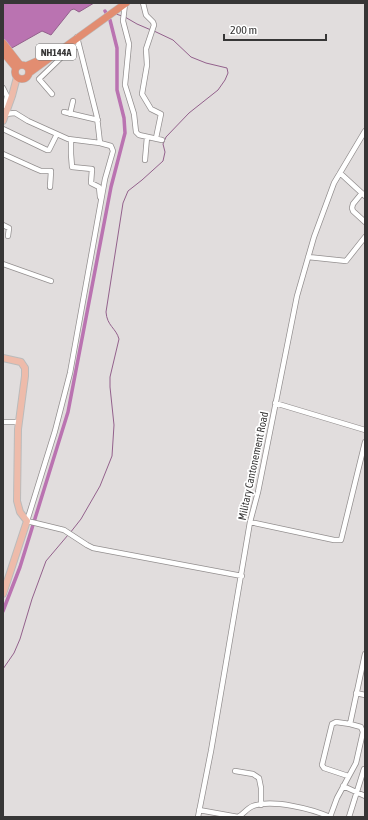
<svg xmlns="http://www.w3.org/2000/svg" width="368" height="820" font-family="'Asap Condensed',sans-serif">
  <rect width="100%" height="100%" fill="#e1dddd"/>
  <path fill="#ba73b1" stroke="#93618c" d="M 3,3 L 94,3 L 79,12 L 74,9 L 71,10 L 51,35 L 42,31 L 3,53 Z"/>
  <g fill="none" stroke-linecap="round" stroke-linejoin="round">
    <path stroke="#93618c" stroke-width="1" d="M 116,14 L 122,16
      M 125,17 L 137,24 L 151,30
      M 70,533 L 81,519 L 100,486 L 112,456 L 114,425 L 110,387 L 110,377 L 119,339 C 116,328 107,326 106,312 L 123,203 L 128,191 L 142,180 L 163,161 L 165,152 L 163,144 L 166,137 L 189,113 L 218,90 L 225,80 L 228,73 L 227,68 L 206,63 L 191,57 L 173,40 L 154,31
      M 3,669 L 14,653 L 20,639 L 32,599 L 46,561 L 68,535"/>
    <path stroke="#ba73b1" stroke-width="3.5" d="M 3,611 L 20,567 L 68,412 L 111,187 L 125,133 L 124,118 L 117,90 L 117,48 L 110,20 L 105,11"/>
    <defs>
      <path id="minor" d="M 143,3 L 146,15 L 153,22 L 154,25 L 146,49 L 147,65 L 142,94 L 151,109 L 161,114 L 156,138
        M 125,4 L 123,21 L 129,44 L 125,85 L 134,114 L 136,132 L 139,135 L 162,140
        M 77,37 L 97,117 L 100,143 L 111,146 L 113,151 L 105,179 L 70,373 L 55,431 L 27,521 L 64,530 L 87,545 L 93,548 L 242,576
        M 3,88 L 7,96 L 5,106
        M 52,94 L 39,79 L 69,50 L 74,47 L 79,46
        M 64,112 L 98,120
        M 5,114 L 15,113 L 28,121 L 68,139 L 100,143
        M 70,114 L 73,101
        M 3,129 L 47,150 L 49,150 L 57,134
        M 71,140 L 71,154 L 72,167 L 92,169 L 91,183 L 99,187 L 100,197
        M 3,154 L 34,168 L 41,171 L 51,171 L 50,187
        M 145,160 L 147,137
        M 340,173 L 365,196
        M 362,193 L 353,204 L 352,208 L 353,211 L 365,222
        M 3,225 L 9,228 L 8,236
        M 308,257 L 346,261 L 365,237
        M 3,264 L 51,281
        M 275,403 L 365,430
        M 3,422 L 19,422
        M 250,522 L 334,540 L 341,540 L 365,442
        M 356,693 L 365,695
        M 235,771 L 253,774 L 259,778 L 261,788 L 261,805
        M 348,776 L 324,768 L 322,765 L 332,724 L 336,722 L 350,724
        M 343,786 L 365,796
        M 199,810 L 238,817 C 244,814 247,808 253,806 C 273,799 312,809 330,817
        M 198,817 L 211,751 L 250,522 L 258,492 L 297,296 L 314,237 L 334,183 L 365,131
        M 330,817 L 337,798 L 356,763 L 363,732 L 361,727 L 350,724 L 365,654
        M 349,817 L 364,769"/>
      <path id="major" d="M 3,121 L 12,96 L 17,77
        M 3,358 L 21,362 L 25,368 L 25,376 L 18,429 L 17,501 L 20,512 L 27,521 L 3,594"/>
      <path id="highway" d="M 3,43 L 20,65
        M 3,52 L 16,68
        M15 72a7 7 0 1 1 14 0a7 7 0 1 1-14 0Z
        M 26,66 L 42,59
        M 29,73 L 126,3"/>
    </defs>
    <use href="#minor" stroke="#938f8f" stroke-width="6"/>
    <use href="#major" stroke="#bbb" stroke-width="8"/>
    <use href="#highway" stroke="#bbb" stroke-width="8"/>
    <use href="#minor" stroke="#fff" stroke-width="4.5"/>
    <use href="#major" stroke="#eba" stroke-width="6"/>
    <use href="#highway" stroke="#e28d71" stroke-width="7"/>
  </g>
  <g text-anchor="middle" stroke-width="3.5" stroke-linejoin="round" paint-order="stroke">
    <rect fill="#fff" stroke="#737272" stroke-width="1" x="36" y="44" width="40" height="16" rx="3"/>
    <g font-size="10" font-weight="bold" fill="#373636">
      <text x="56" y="56">NH144A</text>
    </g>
    <g font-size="11" fill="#373636" stroke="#fff">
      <text transform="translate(253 466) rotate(-78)" y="4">Military Cantonement Road</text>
    </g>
  </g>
  <rect width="368" height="820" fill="none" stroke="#373636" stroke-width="8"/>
  <path d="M224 34v6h102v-6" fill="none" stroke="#373636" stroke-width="2"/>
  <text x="230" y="34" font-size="12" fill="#373636" stroke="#ffffff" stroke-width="3" paint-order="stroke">200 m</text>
</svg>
